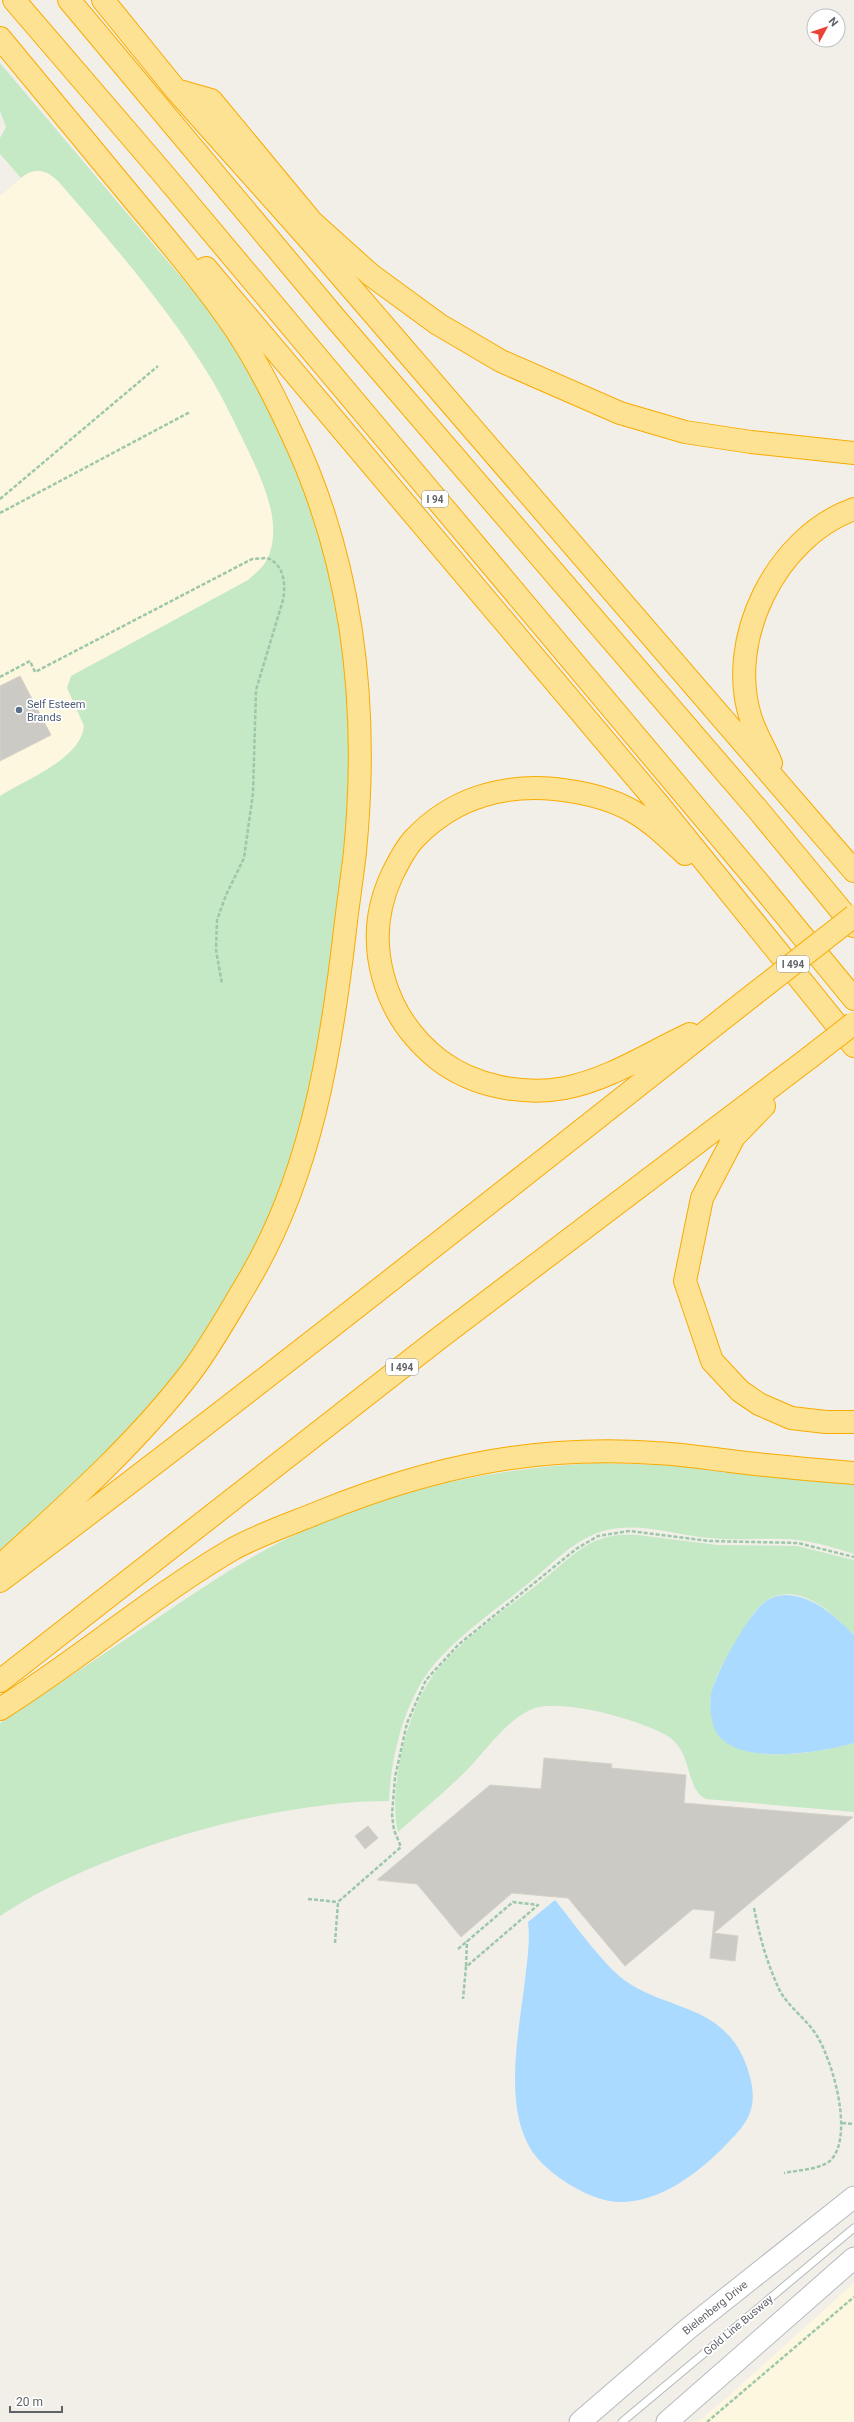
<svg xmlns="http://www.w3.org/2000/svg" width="854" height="2422" font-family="Roboto,sans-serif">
  <rect width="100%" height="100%" fill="#f1efe8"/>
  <path fill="#fef7e0" d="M 49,121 L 219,322 L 297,468 L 0,1550 L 0,196 L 21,178 L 4,159 Z
    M 854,2283 L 854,2422 L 698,2422 L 732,2393 Z"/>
  <path fill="#c5e8c5" d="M 0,63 L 219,322 L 264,397 L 297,468 L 319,531 L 335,593 L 349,693 L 349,795 L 331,982 L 307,1111 L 274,1206 L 246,1265 L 198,1346 L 164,1390 L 110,1450 L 0,1550 L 0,796 C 26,779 81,759 84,726 L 67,688 L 71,676 L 248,580 C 256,573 265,566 269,555 C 282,521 262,480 248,450 C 235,424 223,397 207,372 C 165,304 110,241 58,181 C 45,169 34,167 21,178 L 0,154 L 0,138 L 6,127 L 0,111 Z
    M 601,1463 L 688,1466 L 854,1485 L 854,1554 C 835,1548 817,1542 797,1540 C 768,1537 739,1541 710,1538 C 676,1535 637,1521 603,1531 C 575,1539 552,1564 530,1582 C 498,1608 463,1632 436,1662 C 405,1698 391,1755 389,1801 C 271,1801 99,1850 0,1916 L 0,1723 C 52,1688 104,1654 156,1619 C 204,1587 250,1555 303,1531 C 397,1488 498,1467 601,1463 Z
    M 638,1535 L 717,1545 L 797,1546 L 854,1560 L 854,1635 C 835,1616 810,1590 780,1595 C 758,1599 748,1622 738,1640 C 728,1655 716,1673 712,1691 C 709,1701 710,1713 714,1723 C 731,1770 817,1753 854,1743 L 854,1812 L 706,1799 C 684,1788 694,1751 666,1735 C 641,1720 559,1697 532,1709 C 505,1721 486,1751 466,1771 C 444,1793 420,1812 398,1832 C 388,1791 406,1718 428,1683 C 453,1644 503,1612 538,1584 C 556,1570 573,1552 593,1542 C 608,1535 623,1534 638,1535 Z"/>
  <path fill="#aadaff" d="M 786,1595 C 814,1596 835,1616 854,1635 L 854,1743 C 823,1752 743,1766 719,1736 C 711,1726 709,1707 711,1695 C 714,1676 750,1611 766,1601 C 772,1597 779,1595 786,1595 Z
    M 555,1900 C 573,1922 602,1963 624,1980 C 666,2010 718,2004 743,2057 C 749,2071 755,2089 752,2105 C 749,2123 735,2135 723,2148 C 696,2174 664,2199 625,2202 C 604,2203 582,2193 564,2181 C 549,2171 533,2157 526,2140 C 504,2093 521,2021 526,1971 C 528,1955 530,1938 528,1922 Z"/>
  <path fill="#cccac5" stroke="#d6d1c6" d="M 20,676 L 51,735 L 0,761 L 0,686 Z
    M 544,1758 L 612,1764 L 611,1768 L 686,1775 L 684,1803 L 853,1817 L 714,1933 L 738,1936 L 735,1961 L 710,1958 L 715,1911 L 693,1909 L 625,1966 L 568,1898 L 512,1893 L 461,1937 L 417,1884 L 377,1880 L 490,1785 L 541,1789 Z
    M 368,1826 L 378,1838 L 365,1849 L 355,1836 Z"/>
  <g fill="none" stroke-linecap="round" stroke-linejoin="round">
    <defs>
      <path id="lane" d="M 622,2422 L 854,2228"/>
      <g id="secondary">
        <path id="s1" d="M 580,2422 L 689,2328 L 854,2197"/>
        <path d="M 667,2422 L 854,2258"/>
      </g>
      <path id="highway" d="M 14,0 L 160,170 L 763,888 L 854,999
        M 69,0 L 336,319 L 759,811 L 854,926
        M 103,0 L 176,90 L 316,247 L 854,871
        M 0,38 C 43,90 86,142 129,194 C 162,234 197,274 227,317 C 253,353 273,393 291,432 C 354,564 369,708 355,852 C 352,878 348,904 345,930 C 331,1052 311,1176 247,1283 C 229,1313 212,1344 191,1372 C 137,1443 66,1506 0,1566
        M 176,90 L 211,100 L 312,222 L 371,275 L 438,324 L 501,361 L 620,413 L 685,432 L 751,442 L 854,453
        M 206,268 L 660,806 L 854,1046
        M 771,763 C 765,749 756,734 751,719 C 725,640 776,537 854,509
        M 685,854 C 669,839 653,823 634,812 C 611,798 582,792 555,789 C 501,784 451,799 413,840 C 404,850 398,863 392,875 C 361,941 383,1016 439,1060 C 473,1086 523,1096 565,1088 C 610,1079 649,1053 690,1034
        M 764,1106 L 734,1137 L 702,1198 L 685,1281 L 712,1361 L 740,1391 L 759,1404 L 791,1418 L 826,1422 L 854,1422
        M 0,1581 C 254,1390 503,1192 753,995
        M 0,1681 L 438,1339 L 809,1058
        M 0,1709 C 80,1659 151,1597 233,1549 C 260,1534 293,1523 322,1511 C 434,1466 535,1445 656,1453 C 681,1454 705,1458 730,1461 C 771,1466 813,1470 854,1473"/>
    </defs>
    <use href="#lane" stroke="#b5b8bc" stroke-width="9"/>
    <use href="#secondary" stroke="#b6babf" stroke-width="23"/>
    <use href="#highway" stroke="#f9ab00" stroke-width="24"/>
    <path stroke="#9cc7a9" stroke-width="2.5" stroke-dasharray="4 2" stroke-linecap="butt" d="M 0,499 L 158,366
      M 0,513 L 190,412
      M 0,677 L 30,661 L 35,672 L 252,559 L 267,558 C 284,564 286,584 283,600 L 256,690 L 253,793 L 244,858 L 226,895 L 217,920 L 216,950 L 222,984
      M 308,1899 L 338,1902
      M 754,1908 C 759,1935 767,1963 779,1989 C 787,2006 807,2019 817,2036 C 833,2062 854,2135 831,2160 C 820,2170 797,2170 784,2173
      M 335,1943 L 338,1902 L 401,1847 L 394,1830 L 392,1815 L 395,1777 L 407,1723 L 426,1680 L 458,1645 L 576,1549 L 598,1536 L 629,1531 L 710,1541 L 798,1543 L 854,1557
      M 458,1949 L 513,1902 L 538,1905 L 466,1967 L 463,1999
      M 466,1966 L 467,1941
      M 842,2123 L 854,2124
      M 707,2422 L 854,2297"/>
    <use href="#lane" stroke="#fff" stroke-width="7"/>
    <use href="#secondary" stroke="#fff" stroke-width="21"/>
    <use href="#highway" stroke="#fde293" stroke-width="22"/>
    <defs>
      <path id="highway-bridge" d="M 753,995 L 854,916
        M 809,1058 L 854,1023"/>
    </defs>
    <use href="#highway-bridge" stroke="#f9ab00" stroke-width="24" stroke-linecap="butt"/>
    <use href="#highway-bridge" stroke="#fde293" stroke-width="22"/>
  </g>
  <circle fill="#5c6f8a" stroke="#fff" stroke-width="1.5" cx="19" cy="710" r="4"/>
  <g text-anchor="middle" stroke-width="3.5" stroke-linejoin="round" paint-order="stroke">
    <g fill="#fff" stroke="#8f9295" stroke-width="1">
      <rect x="422" y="491" width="26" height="16" rx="3"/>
      <rect x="777" y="956" width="32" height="16" rx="3"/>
      <rect x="386" y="1359" width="32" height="16" rx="3"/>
    </g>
    <g font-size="10" font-weight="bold" fill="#5f6368">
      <text x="435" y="503">I 94</text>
      <text x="793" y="968">I 494</text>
      <text x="402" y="1371">I 494</text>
    </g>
    <g font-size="11" fill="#4e5e75" stroke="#fff" text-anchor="start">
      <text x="27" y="708">Self Esteem<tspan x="27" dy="13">Brands</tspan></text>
    </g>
    <g font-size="11" fill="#5f6368" stroke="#fff">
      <text dy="4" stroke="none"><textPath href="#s1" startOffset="177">Bielenberg Drive</textPath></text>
      <text transform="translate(738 2325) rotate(-40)" y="4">Gold Line Busway</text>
    </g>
  </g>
  <g transform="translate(826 28) rotate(50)"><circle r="19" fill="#ffffff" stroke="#bfc1c3"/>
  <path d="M0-3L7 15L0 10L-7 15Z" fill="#ea4335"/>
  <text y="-6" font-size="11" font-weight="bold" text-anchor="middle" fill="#5f6368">N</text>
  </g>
  <path d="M10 2406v6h52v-6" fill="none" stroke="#5f6368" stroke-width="2"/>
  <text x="16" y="2406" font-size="12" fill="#5f6368" stroke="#ffffff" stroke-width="3" paint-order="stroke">20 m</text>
</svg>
